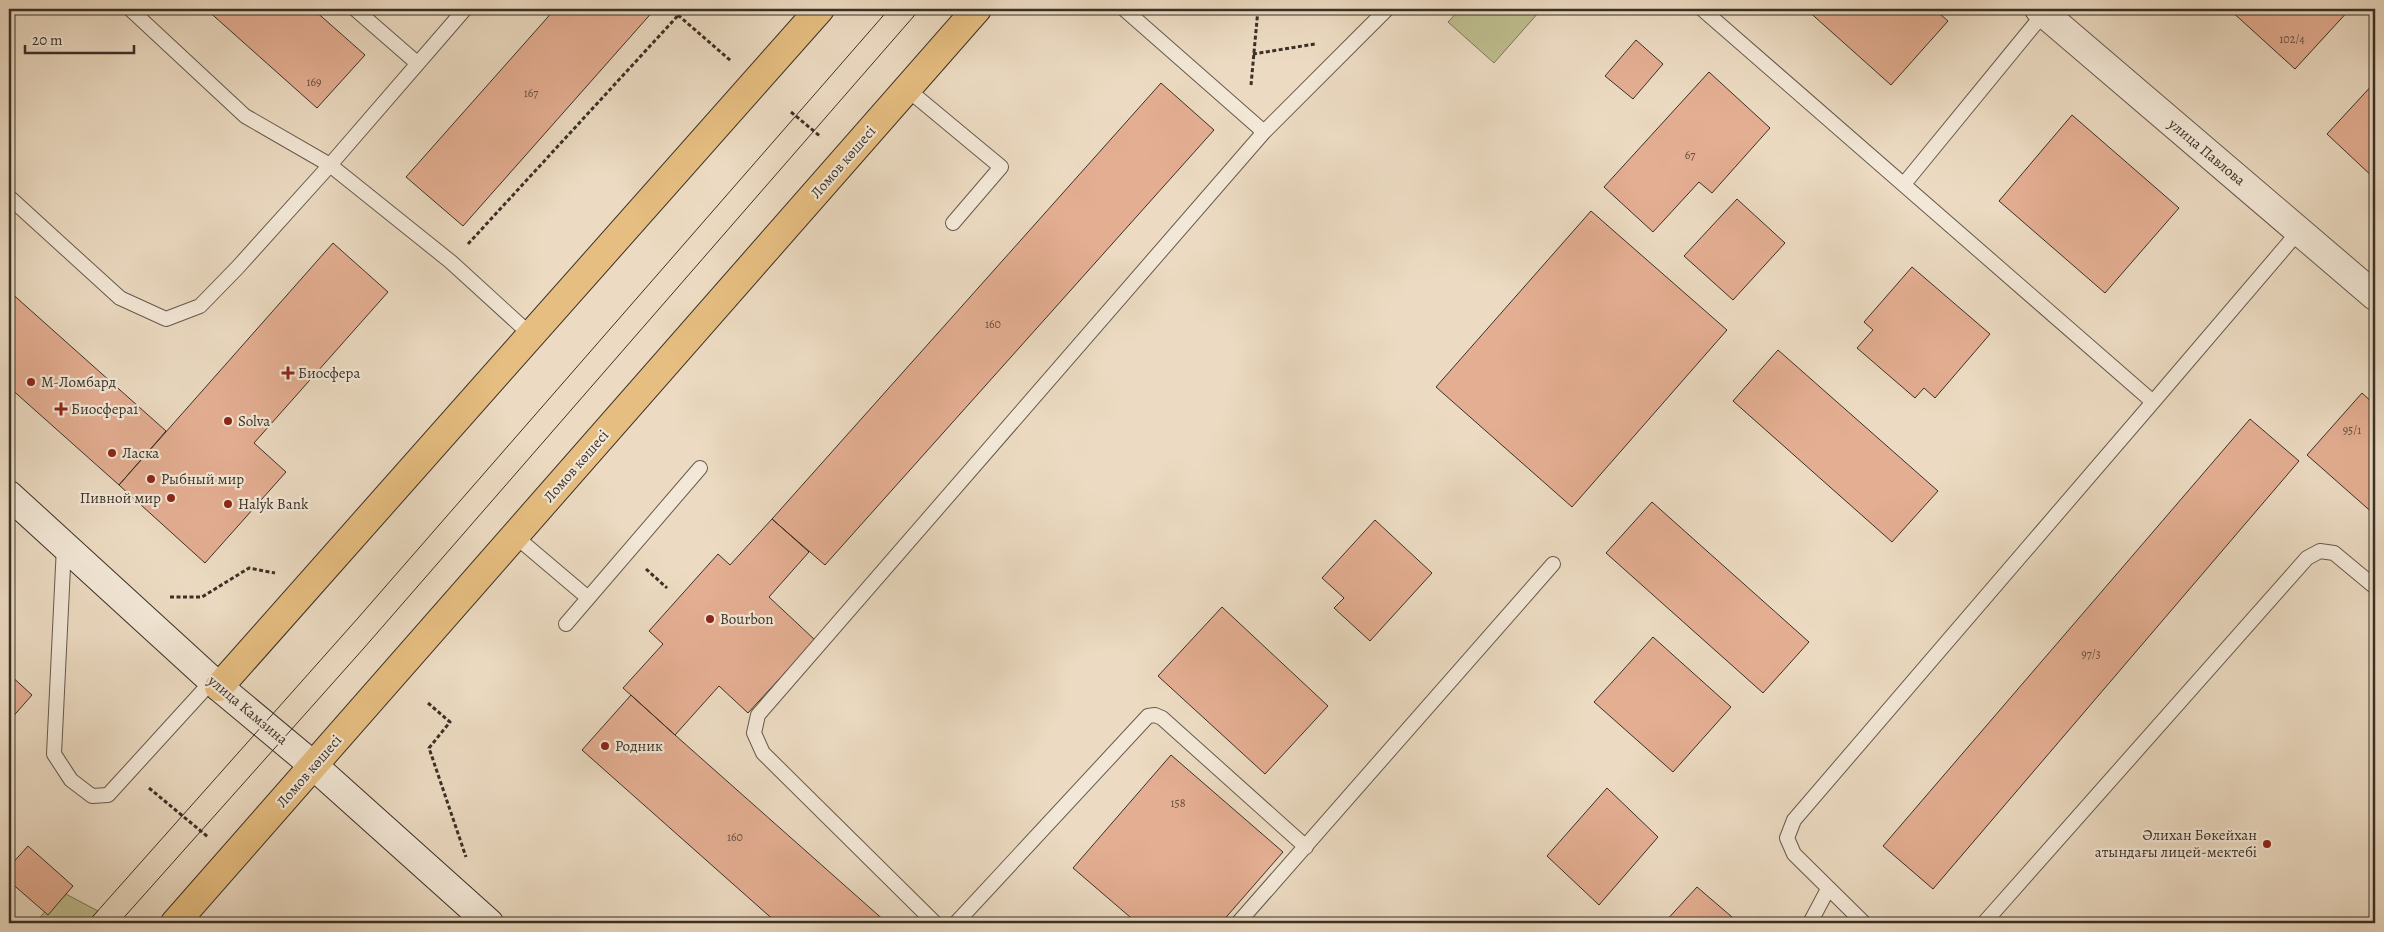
<svg xmlns="http://www.w3.org/2000/svg" width="2384" height="932" font-family="Alegreya,serif">
  <rect width="100%" height="100%" fill="#ecdbc2"/>
  <filter id="stains"><feTurbulence type="fractalNoise" baseFrequency=".004" numOctaves="4"/><feColorMatrix values="0 0 0 0 .2 0 0 0 0 .09 0 0 0 0 .02 0 0 0 .5 -.17"/></filter>
  <radialGradient id="worn" r=".72"><stop offset=".6" stop-color="#630" stop-opacity="0"/><stop offset="1" stop-color="#630" stop-opacity=".3"/></radialGradient>
  <path fill="#bebe8f" stroke="#7c775b" d="M 1460,9 L 1536,9 L 1539,12 L 1494,63 L 1448,22 Z
    M 62,892 L 98,911 L 87,923 L 35,923 Z"/>
  <path fill="#e4ae92" stroke="#3b3027" d="M 206,9 L 313,9 L 365,55 L 317,108 Z
    M 555,9 L 655,9 L 463,226 L 406,177 Z
    M 1806,9 L 1934,9 L 1948,21 L 1891,85 Z
    M 2229,9 L 2350,9 L 2295,69 Z
    M 1636,40 L 1663,64 L 1633,99 L 1605,76 Z
    M 1709,72 L 1770,128 L 1712,193 L 1699,182 L 1653,232 L 1604,187 Z
    M 2375,82 L 2375,179 L 2327,134 Z
    M 1161,83 L 1214,130 L 825,565 L 772,519 Z
    M 2072,115 L 2179,208 L 2105,293 L 1999,201 Z
    M 1737,199 L 1785,243 L 1733,300 L 1684,256 Z
    M 1591,211 L 1727,330 L 1572,507 L 1436,387 Z
    M 333,243 L 388,292 L 254,443 L 286,472 L 205,563 L 119,485 Z
    M 1912,267 L 1990,334 L 1935,398 L 1924,388 L 1915,398 L 1857,348 L 1873,330 L 1864,322 Z
    M 9,291 L 166,431 L 119,485 L 9,387 Z
    M 1778,350 L 1938,491 L 1892,542 L 1733,401 Z
    M 2362,393 L 2375,405 L 2375,515 L 2307,455 Z
    M 2250,419 L 2299,461 L 1933,889 L 1883,846 Z
    M 1652,502 L 1809,642 L 1763,693 L 1606,553 Z
    M 772,519 L 809,552 L 769,597 L 815,640 L 748,713 L 719,686 L 675,735 L 623,688 L 663,644 L 649,631 L 718,554 L 730,565 Z
    M 1375,520 L 1432,573 L 1370,641 L 1334,608 L 1344,598 L 1322,578 Z
    M 1222,607 L 1328,706 L 1265,774 L 1158,676 Z
    M 1653,637 L 1731,707 L 1673,772 L 1594,702 Z
    M 9,674 L 32,695 L 10,720 L 9,719 Z
    M 631,695 L 675,735 L 887,923 L 777,923 L 582,750 Z
    M 1171,755 L 1283,852 L 1221,923 L 1137,923 L 1073,868 Z
    M 1607,788 L 1658,837 L 1599,905 L 1547,856 Z
    M 28,846 L 73,886 L 48,915 L 9,881 L 9,867 Z
    M 1697,887 L 1739,923 L 1664,923 Z"/>
  <g fill="none" stroke-linecap="round" stroke-linejoin="round">
    <defs>
      <path id="service" d="M 130,9 L 245,116 L 330,165 L 451,262 L 531,335
        M 355,9 L 417,63
        M 1124,9 L 1264,132
        M 1702,9 L 2153,402 L 2299,231
        M 907,89 L 1001,167 L 953,223
        M 1904,184 L 2044,13
        M 9,197 L 120,298 L 166,319 L 200,306 L 238,267 L 330,165 L 465,9
        M 515,536 L 587,597
        M 64,546 L 54,754 L 71,780 L 92,796 L 108,795 L 212,681
        M 566,624 L 700,468
        M 935,923 L 763,753 L 754,733 L 758,715 L 1264,132 L 1387,9
        M 956,923 L 1148,716 L 1155,715 L 1162,718 L 1306,847
        M 1238,923 L 1553,564
        M 1810,923 L 1828,889
        M 1864,923 L 1794,854 L 1787,838 L 1794,820 L 2153,402
        M 1984,923 L 2307,558 L 2320,551 L 2334,553 L 2375,587"/>
      <path id="minor" d="M 2039,9 L 2375,296"/>
      <path id="secondary" d="M 9,495 L 219,687 L 314,766 L 489,923"/>
      <path id="primary" d="M 219,687 L 820,9
        M 175,923 L 977,9"/>
    </defs>
    <use href="#service" stroke="#675b4e" stroke-width="16"/>
    <use href="#minor" stroke="#675b4e" stroke-width="30"/>
    <use href="#secondary" stroke="#3b3027" stroke-width="30"/>
    <use href="#primary" stroke="#3b3027" stroke-width="30"/>
    <path stroke="#3b3027" stroke-width="3" stroke-dasharray="4 2.5" stroke-linecap="butt" d="M 678,15 L 731,61
      M 1253,54 L 1315,44
      M 1251,85 L 1258,9
      M 791,112 L 821,137
      M 468,244 L 684,9
      M 646,569 L 667,588
      M 170,597 L 202,597 L 249,568 L 275,573
      M 428,703 L 450,722 L 429,748 L 466,857
      M 149,788 L 208,837"/>
    <use href="#service" stroke="#f3e8d7" stroke-width="14"/>
    <use href="#minor" stroke="#f3e8d7" stroke-width="28"/>
    <use href="#secondary" stroke="#f3e8d7" stroke-width="28"/>
    <use href="#primary" stroke="#e6be81" stroke-width="28"/>
    <path stroke="#3b3027" stroke-width="1" d="M 87,923 L 358,618 L 889,9
      M 119,923 L 364,648 L 920,9"/>
  </g>
  <g fill="#8f2418" stroke="#f3e8d7" stroke-width="2">
    <path d="M285.5 365.5h5v5h5v5h-5v5h-5v-5h-5v-5h5z"/>
    <circle cx="31" cy="382" r="5"/>
    <path d="M58.5 401.5h5v5h5v5h-5v5h-5v-5h-5v-5h5z"/>
    <circle cx="228" cy="421" r="5"/>
    <circle cx="112" cy="453" r="5"/>
    <circle cx="151" cy="479" r="5"/>
    <circle cx="171" cy="498" r="5"/>
    <circle cx="228" cy="504" r="5"/>
    <circle cx="710" cy="619" r="5"/>
    <circle cx="605" cy="746" r="5"/>
    <circle cx="2267" cy="844" r="5"/>
  </g>
  <g text-anchor="middle" stroke-width="4.5" stroke-linejoin="round" paint-order="stroke">
    <g font-size="12" fill="#655042">
      <text x="2292" y="43">102/4</text>
      <text x="314" y="86">169</text>
      <text x="531" y="97">167</text>
      <text x="1690" y="159">67</text>
      <text x="993" y="328">160</text>
      <text x="2352" y="434">95/1</text>
      <text x="2091" y="658">97/3</text>
      <text x="1178" y="807">158</text>
      <text x="735" y="841">160</text>
    </g>
    <g font-size="15" fill="#3b3027" stroke="#f3e8d7">
      <text transform="translate(2207 152) rotate(40)" y="5">улица Павлова</text>
      <text transform="translate(843 162) rotate(-49)" y="5">Ломов көшесі</text>
      <text transform="translate(576 466) rotate(-49)" y="5">Ломов көшесі</text>
      <text transform="translate(248 710) rotate(40)" y="5">улица Камзина</text>
      <text transform="translate(309 771) rotate(-49)" y="5">Ломов көшесі</text>
    </g>
    <g font-size="15" fill="#3b3027" stroke="#f3e8d7" text-anchor="start">
      <text x="298" y="378">Биосфера</text>
      <text x="41" y="387">М-Ломбард</text>
      <text x="71" y="414">Биосфера1</text>
      <text x="238" y="426">Solva</text>
      <text x="122" y="458">Ласка</text>
      <text x="161" y="484">Рыбный мир</text>
      <text x="161" y="503" text-anchor="end">Пивной мир</text>
      <text x="238" y="509">Halyk Bank</text>
      <text x="720" y="624">Bourbon</text>
      <text x="615" y="751">Родник</text>
      <text x="2257" y="840" text-anchor="end">Әлихан Бөкейхан<tspan x="2257" dy="17">атындағы лицей-мектебі</tspan></text>
    </g>
  </g>
  <rect width="2384" height="932" fill="none" stroke="#ecdbc2" stroke-width="30"/>
  <rect x="10" y="10" width="2364" height="912" fill="none" stroke="#3b3027" stroke-width="2.5"/>
  <rect x="15" y="15" width="2354" height="902" fill="none" stroke="#3b3027"/>
  <path d="M25 45v8h109v-8" fill="none" stroke="#3b3027" stroke-width="2.5"/>
  <text x="32" y="45" font-size="15" fill="#3b3027" stroke="#f3e8d7" stroke-width="4" paint-order="stroke">20 m</text>
  <rect width="100%" height="100%" filter="url(#stains)"/>
  <rect width="100%" height="100%" fill="url(#worn)"/>
</svg>
